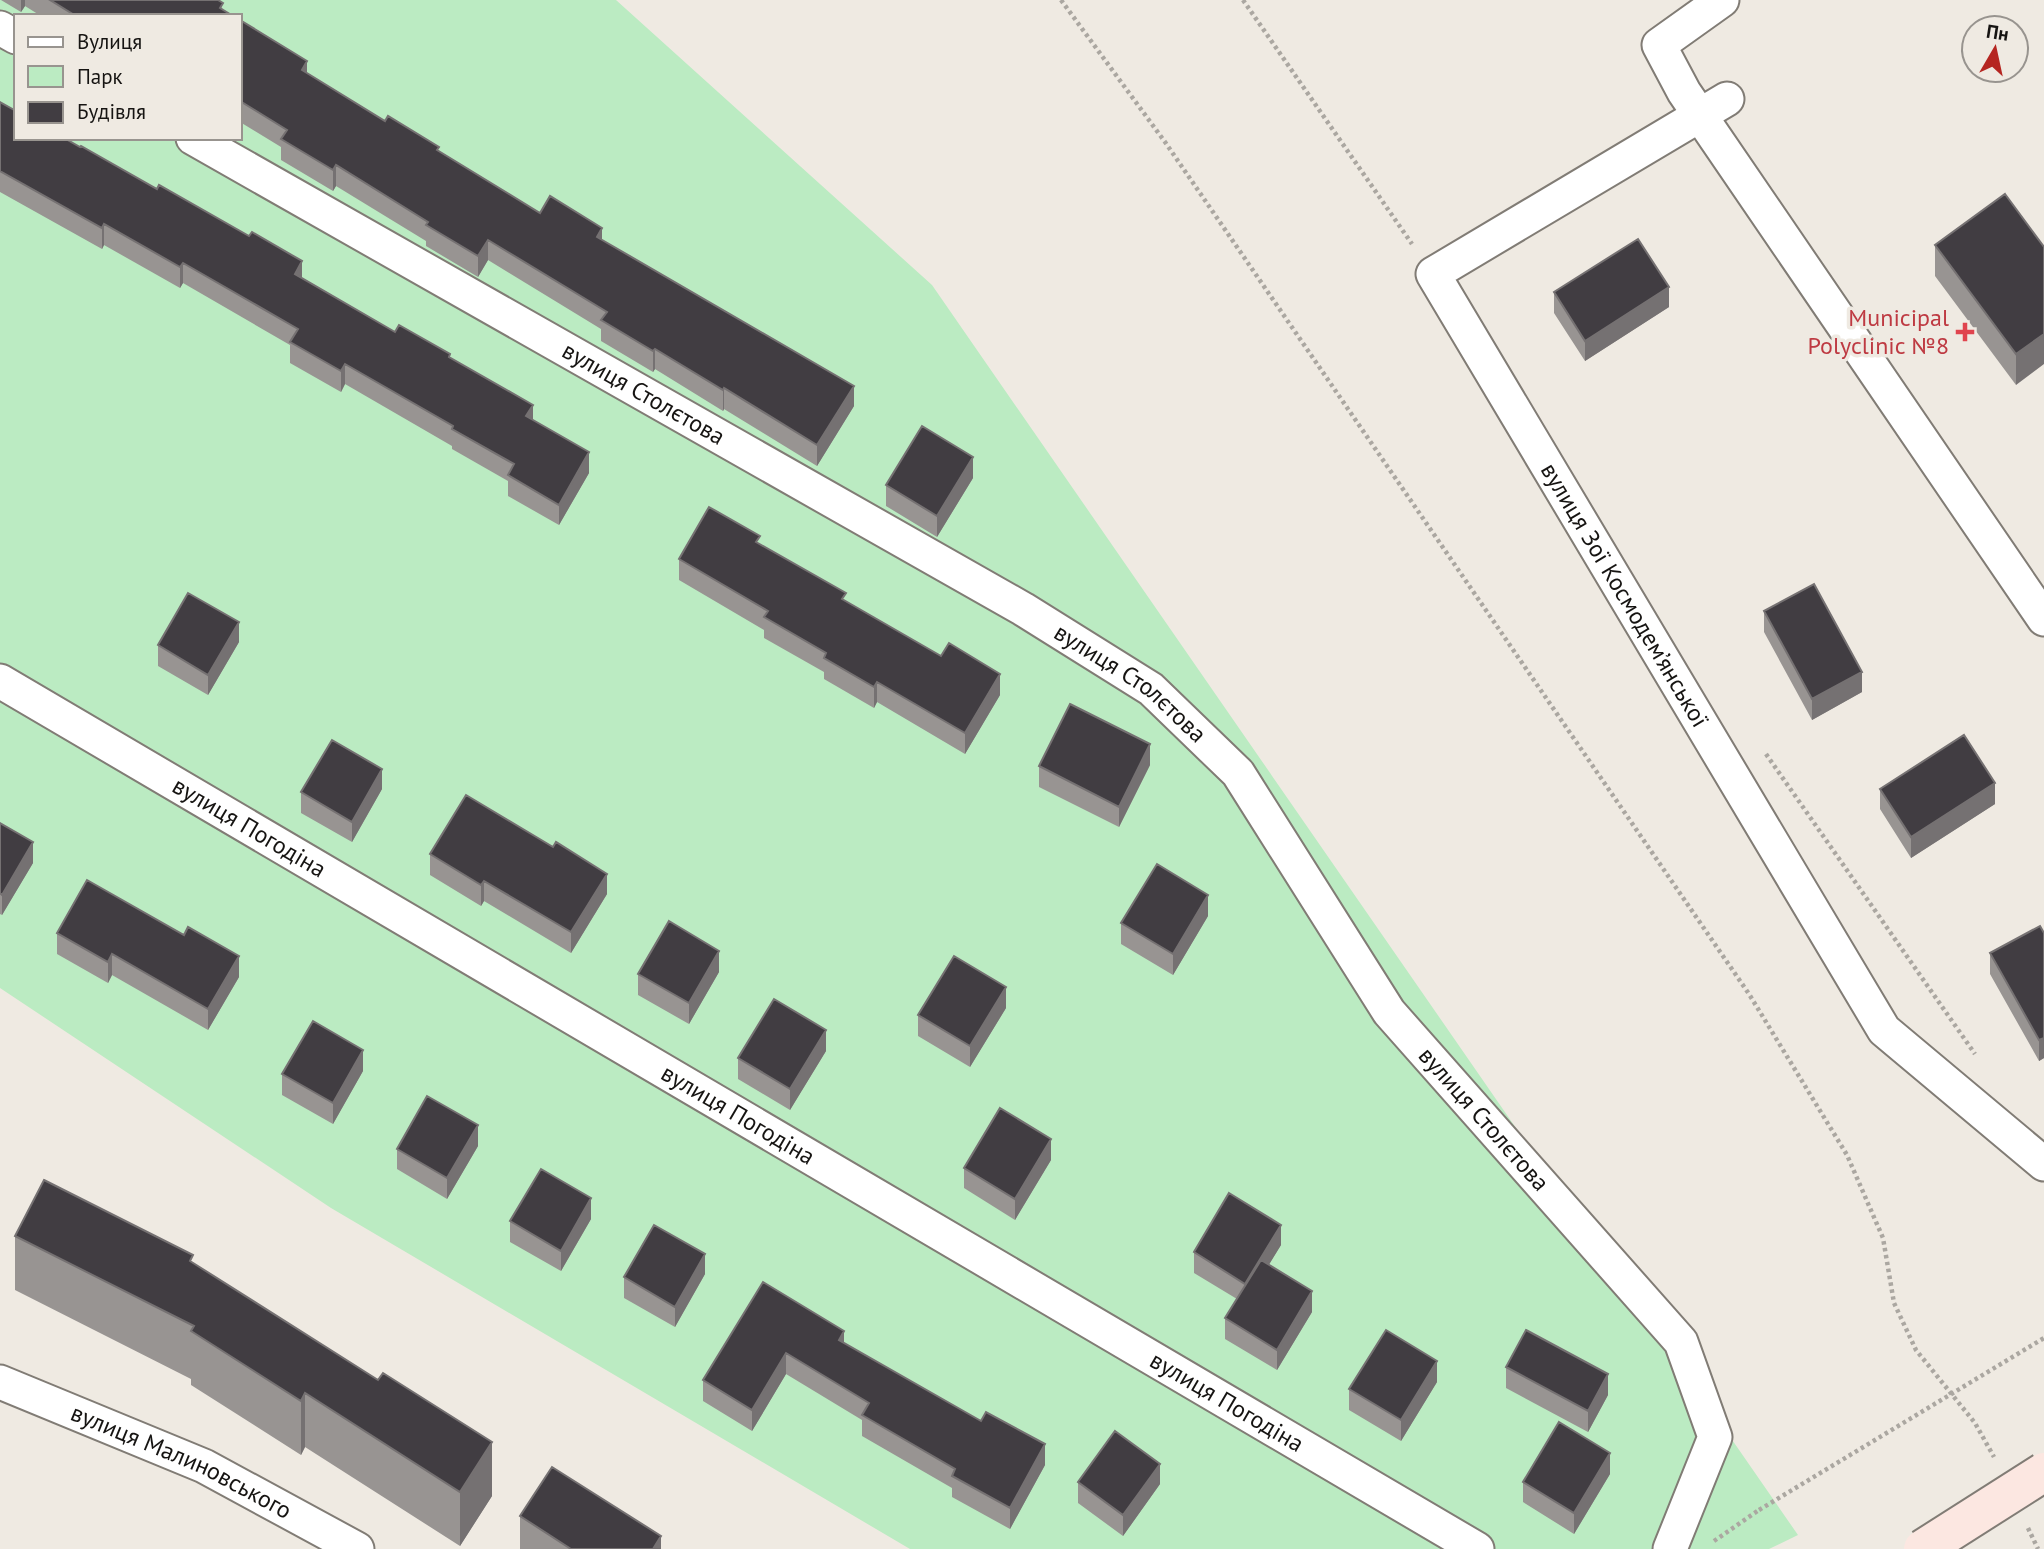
<svg xmlns="http://www.w3.org/2000/svg" width="2044" height="1549" font-family="'PT Sans',sans-serif">
  <rect width="100%" height="100%" fill="#efeae2"/>
  <path fill="#bbebc2" fill-rule="evenodd" d="M 0,0 L 616,0 L 932,285 L 1798,1535 L 1769,1549 L 910,1549 L 331,1208 L 0,988 ZM 16,16 L 240,16 L 240,138 L 16,138 Z"/>
  <g fill="none" stroke-linecap="round" stroke-linejoin="round">
    <defs>
      <g id="street">
        <path d="M 1722,0 L 1659,45 L 1684,92 L 2044,619"/>
        <path d="M 0,28 L 16,37"/>
        <path id="s1" d="M 1727,99 L 1433,274 L 1884,1030 L 2044,1164"/>
        <path id="s2" d="M 193,138 L 1023,609 L 1151,689 L 1238,773 L 1389,1012 L 1681,1342 L 1715,1437 L 1670,1549"/>
        <path id="s3" d="M 0,681 L 1477,1549"/>
        <path id="s4" d="M 0,1382 L 204,1466 L 357,1549"/>
      </g>
    </defs>
    <use href="#street" stroke="#817c75" stroke-width="37"/>
    <path stroke="#aba7a1" stroke-width="4.5" stroke-dasharray="3.5 3.5" stroke-linecap="butt" d="M 1061,0 L 1165,142 L 1749,994 L 1847,1155 L 1883,1238 L 1894,1303 L 1916,1350 L 1975,1423 L 1994,1457
      M 1243,0 L 1412,244
      M 1766,754 L 1975,1054
      M 2028,1528 L 2038,1549
      M 1714,1541 L 1759,1510"/>
    <use href="#street" stroke="#fff" stroke-width="33"/>
    <defs>
      <path id="secondary-bridge" d="M 1923,1549 L 2044,1472"/>
    </defs>
    <use href="#secondary-bridge" stroke="#817c75" stroke-width="42" stroke-linecap="butt"/>
    <path stroke="#aba7a1" stroke-width="4.5" stroke-dasharray="3.5 3.5" stroke-linecap="butt" d="M 1759,1510 L 2044,1338"/>
    <use href="#secondary-bridge" stroke="#fce7e1" stroke-width="38"/>
  </g>
  <path fill="#989492" d="M 1,0 L 218,0 L 223,10 L 233,16 L 41,16 L 25,6 L 21,12 Z
    M 240,20 L 307,73 L 385,121 L 439,151 L 540,213 L 602,240 L 854,406 L 817,466 L 724,409 L 723,411 L 655,369 L 653,372 L 601,341 L 601,329 L 488,260 L 478,277 L 426,246 L 426,241 L 336,186 L 333,191 L 281,160 L 281,147 L 240,122 Z
    M 0,102 L 395,332 L 450,357 L 533,420 L 589,473 L 559,525 L 508,496 L 508,481 L 452,449 L 452,446 L 345,384 L 341,392 L 290,363 L 290,345 L 183,283 L 180,288 L 104,245 L 102,249 L 0,192 Z
    M 1935,245 L 2044,247 L 2016,385 L 1935,276 Z
    M 1554,292 L 1669,307 L 1585,361 L 1554,313 Z
    M 973,478 L 937,537 L 886,506 L 886,485 Z
    M 760,544 L 846,601 L 1000,695 L 965,754 L 877,702 L 874,708 L 824,679 L 824,672 L 764,638 L 764,630 L 679,580 L 679,559 Z
    M 1764,611 L 1862,692 L 1812,720 L 1764,632 Z
    M 239,642 L 208,695 L 158,666 L 158,645 Z
    M 1150,765 L 1119,827 L 1039,787 L 1039,766 Z
    M 382,789 L 352,842 L 301,813 L 301,792 Z
    M 1880,789 L 1995,804 L 1911,858 L 1880,809 Z
    M 0,823 L 33,863 L 2,915 L 0,914 Z
    M 430,854 L 607,894 L 571,953 L 484,901 L 481,906 L 430,875 Z
    M 1208,916 L 1173,975 L 1121,944 L 1121,923 Z
    M 57,933 L 239,977 L 208,1030 L 112,975 L 108,983 L 57,954 Z
    M 2044,933 L 2044,1058 L 2039,1061 L 1990,974 L 1990,953 Z
    M 719,972 L 689,1024 L 638,995 L 638,974 Z
    M 1006,1008 L 970,1067 L 918,1036 L 918,1015 Z
    M 826,1051 L 790,1110 L 738,1079 L 738,1058 Z
    M 363,1071 L 333,1124 L 282,1095 L 282,1074 Z
    M 478,1146 L 447,1199 L 397,1169 L 397,1149 Z
    M 1051,1160 L 1015,1220 L 964,1188 L 964,1168 Z
    M 591,1219 L 561,1271 L 510,1242 L 510,1221 Z
    M 15,1236 L 193,1263 L 492,1496 L 460,1546 L 305,1447 L 301,1455 L 191,1385 L 191,1379 L 15,1290 Z
    M 1281,1245 L 1269,1264 L 1312,1312 L 1277,1370 L 1225,1339 L 1225,1318 L 1237,1299 L 1194,1273 L 1194,1252 Z
    M 705,1274 L 675,1327 L 624,1298 L 624,1277 Z
    M 763,1282 L 844,1343 L 1045,1465 L 1010,1529 L 952,1497 L 952,1488 L 862,1436 L 862,1420 L 786,1374 L 752,1431 L 703,1401 L 703,1380 Z
    M 1506,1367 L 1608,1395 L 1588,1432 L 1506,1388 Z
    M 1437,1382 L 1401,1441 L 1349,1410 L 1349,1389 Z
    M 1610,1474 L 1574,1534 L 1523,1502 L 1523,1482 Z
    M 1078,1482 L 1160,1484 L 1123,1536 L 1078,1503 Z
    M 520,1516 L 661,1549 L 520,1549 Z"/>
  <path fill="#757172" d="M 21,0 L 25,0 L 25,6 L 21,12 Z
    M 307,61 L 307,82 L 302,70 Z
    M 336,165 L 336,186 L 333,191 L 333,170 Z
    M 104,224 L 104,245 L 102,249 L 102,228 Z
    M 602,228 L 602,248 L 597,237 Z
    M 488,240 L 488,260 L 478,277 L 478,256 Z
    M 302,261 L 302,282 L 295,274 Z
    M 183,263 L 183,283 L 180,288 L 180,267 Z
    M 1669,287 L 1669,307 L 1585,361 L 1585,341 Z
    M 2044,334 L 2044,364 L 2016,385 L 2016,354 Z
    M 655,349 L 655,369 L 653,372 L 653,351 Z
    M 345,364 L 345,384 L 341,392 L 341,371 Z
    M 854,386 L 854,406 L 817,466 L 817,445 Z
    M 724,388 L 724,409 L 723,411 L 723,390 Z
    M 533,405 L 533,426 L 526,416 Z
    M 589,452 L 589,473 L 559,525 L 559,505 Z
    M 973,457 L 973,478 L 937,537 L 937,516 Z
    M 239,622 L 239,642 L 208,695 L 208,675 Z
    M 1862,672 L 1862,692 L 1812,720 L 1812,699 Z
    M 1000,674 L 1000,695 L 965,754 L 965,733 Z
    M 877,682 L 877,702 L 874,708 L 874,687 Z
    M 1150,744 L 1150,765 L 1119,827 L 1119,807 Z
    M 382,769 L 382,789 L 352,842 L 352,822 Z
    M 1995,783 L 1995,804 L 1911,858 L 1911,837 Z
    M 33,842 L 33,863 L 2,915 L 2,895 Z
    M 607,874 L 607,894 L 571,953 L 571,932 Z
    M 484,881 L 484,901 L 481,906 L 481,885 Z
    M 1208,895 L 1208,916 L 1173,975 L 1173,954 Z
    M 719,951 L 719,972 L 689,1024 L 689,1003 Z
    M 112,954 L 112,975 L 108,983 L 108,962 Z
    M 239,956 L 239,977 L 208,1030 L 208,1009 Z
    M 1006,987 L 1006,1008 L 970,1067 L 970,1046 Z
    M 826,1030 L 826,1051 L 790,1110 L 790,1089 Z
    M 2044,1038 L 2044,1058 L 2039,1061 L 2039,1040 Z
    M 363,1050 L 363,1071 L 333,1124 L 333,1103 Z
    M 478,1125 L 478,1146 L 447,1199 L 447,1178 Z
    M 1051,1139 L 1051,1160 L 1015,1220 L 1015,1199 Z
    M 591,1198 L 591,1219 L 561,1271 L 561,1251 Z
    M 1281,1225 L 1281,1245 L 1245,1304 L 1245,1284 Z
    M 705,1254 L 705,1274 L 675,1327 L 675,1307 Z
    M 1312,1291 L 1312,1312 L 1277,1370 L 1277,1350 Z
    M 844,1331 L 844,1352 L 839,1340 Z
    M 786,1353 L 786,1374 L 752,1431 L 752,1410 Z
    M 1437,1361 L 1437,1382 L 1401,1441 L 1401,1420 Z
    M 1608,1374 L 1608,1395 L 1588,1432 L 1588,1411 Z
    M 305,1393 L 305,1447 L 301,1455 L 301,1401 Z
    M 492,1442 L 492,1496 L 460,1546 L 460,1492 Z
    M 1045,1444 L 1045,1465 L 1010,1529 L 1010,1508 Z
    M 1610,1453 L 1610,1474 L 1574,1534 L 1574,1513 Z
    M 1160,1464 L 1160,1484 L 1123,1536 L 1123,1515 Z
    M 661,1536 L 661,1549 L 653,1549 Z"/>
  <path fill="#413d42" stroke="#757172" stroke-width="2" d="M 50,0 L 218,0 L 223,3 L 220,8 L 233,16 L 76,16 Z
    M 240,20 L 307,61 L 302,70 L 385,121 L 388,116 L 439,147 L 437,150 L 540,213 L 550,196 L 602,228 L 597,237 L 854,386 L 817,445 L 724,388 L 723,390 L 655,349 L 653,351 L 601,320 L 607,312 L 488,240 L 478,256 L 426,225 L 428,222 L 336,165 L 333,170 L 281,139 L 287,130 L 240,101 Z
    M 0,102 L 16,111 L 16,138 L 64,138 L 80,147 L 81,146 L 157,189 L 159,185 L 249,236 L 252,232 L 302,261 L 295,274 L 395,332 L 399,325 L 450,354 L 449,357 L 533,405 L 526,416 L 589,452 L 559,505 L 508,475 L 514,464 L 452,429 L 453,426 L 345,364 L 341,371 L 290,342 L 298,329 L 183,263 L 180,267 L 104,224 L 102,228 L 0,171 Z
    M 2005,194 L 2044,247 L 2044,334 L 2016,354 L 1935,245 Z
    M 1638,239 L 1669,287 L 1585,341 L 1554,292 Z
    M 922,426 L 973,457 L 937,516 L 886,485 Z
    M 709,507 L 760,536 L 756,542 L 846,593 L 842,599 L 941,656 L 949,643 L 1000,674 L 965,733 L 877,682 L 874,687 L 824,658 L 826,653 L 764,617 L 768,611 L 679,559 Z
    M 1814,584 L 1862,672 L 1812,699 L 1764,611 Z
    M 188,593 L 239,622 L 208,675 L 158,645 Z
    M 1070,704 L 1150,744 L 1119,807 L 1039,766 Z
    M 1964,735 L 1995,783 L 1911,837 L 1880,789 Z
    M 332,740 L 382,769 L 352,822 L 301,792 Z
    M 466,795 L 553,847 L 556,842 L 607,874 L 571,932 L 484,881 L 481,885 L 430,854 Z
    M 0,823 L 33,842 L 2,895 L 0,893 Z
    M 1157,864 L 1208,895 L 1173,954 L 1121,923 Z
    M 87,880 L 184,935 L 188,927 L 239,956 L 208,1009 L 112,954 L 108,962 L 57,933 Z
    M 669,921 L 719,951 L 689,1003 L 638,974 Z
    M 2040,926 L 2044,933 L 2044,1038 L 2039,1040 L 1990,953 Z
    M 954,956 L 1006,987 L 970,1046 L 918,1015 Z
    M 774,999 L 826,1030 L 790,1089 L 738,1058 Z
    M 313,1021 L 363,1050 L 333,1103 L 282,1074 Z
    M 427,1096 L 478,1125 L 447,1178 L 397,1149 Z
    M 1000,1108 L 1051,1139 L 1015,1199 L 964,1168 Z
    M 541,1169 L 591,1198 L 561,1251 L 510,1221 Z
    M 44,1180 L 193,1255 L 190,1261 L 378,1380 L 383,1373 L 492,1442 L 460,1492 L 305,1393 L 301,1401 L 191,1331 L 194,1326 L 15,1236 Z
    M 1229,1193 L 1281,1225 L 1245,1284 L 1194,1252 Z
    M 654,1225 L 705,1254 L 675,1307 L 624,1277 Z
    M 1261,1260 L 1312,1291 L 1277,1350 L 1225,1318 Z
    M 763,1282 L 844,1331 L 839,1340 L 981,1421 L 986,1412 L 1045,1444 L 1010,1508 L 952,1476 L 955,1469 L 862,1415 L 869,1403 L 786,1353 L 752,1410 L 703,1380 Z
    M 1386,1330 L 1437,1361 L 1401,1420 L 1349,1389 Z
    M 1526,1330 L 1608,1374 L 1588,1411 L 1506,1367 Z
    M 1559,1422 L 1610,1453 L 1574,1513 L 1523,1482 Z
    M 1115,1431 L 1160,1464 L 1123,1515 L 1078,1482 Z
    M 552,1467 L 661,1536 L 653,1549 L 571,1549 L 520,1516 Z"/>
  <path fill="#e0444e" stroke="#efeae2" stroke-width="2.5" d="M1961.5 321.5h7v7h7v7h-7v7h-7v-7h-7v-7h7z"/>
  <g text-anchor="middle" stroke-width="7" stroke-linejoin="round" paint-order="stroke">
    <g font-size="24" fill="#be3a42" stroke="#efeae2" text-anchor="end">
      <text x="1949" y="326">Municipal<tspan x="1949" dy="28">Polyclinic №8</tspan></text>
    </g>
    <g font-size="24" fill="#161412" stroke="#efeae2">
      <text dy="8" stroke="none"><textPath href="#s2" startOffset="518">вулиця Столєтова</textPath></text>
      <text dy="8" stroke="none"><textPath href="#s1" startOffset="716">вулиця Зої Космодем’янської</textPath></text>
      <text dy="8" stroke="none"><textPath href="#s2" startOffset="1085">вулиця Столєтова</textPath></text>
      <text dy="8" stroke="none"><textPath href="#s3" startOffset="289">вулиця Погодіна</textPath></text>
      <text dy="8" stroke="none"><textPath href="#s3" startOffset="856">вулиця Погодіна</textPath></text>
      <text dy="8" stroke="none"><textPath href="#s2" startOffset="1652">вулиця Столєтова</textPath></text>
      <text dy="8" stroke="none"><textPath href="#s3" startOffset="1423">вулиця Погодіна</textPath></text>
      <text dy="8" stroke="none"><textPath href="#s4" startOffset="198">вулиця Малиновського</textPath></text>
    </g>
  </g>
  <rect x="14" y="14" width="228" height="126" fill="#efeae2" stroke="#98948f" stroke-width="2"/>
  <rect x="28" y="37" width="35" height="10" fill="#ffffff" stroke="#98948f" stroke-width="2"/>
  <text x="77" y="49" font-size="21" fill="#161412">Вулиця</text>
  <rect x="28" y="66" width="35" height="21" fill="#bbebc2" stroke="#98948f" stroke-width="2"/>
  <text x="77" y="84" font-size="21" fill="#161412">Парк</text>
  <rect x="28" y="102" width="35" height="21" fill="#413d42" stroke="#98948f" stroke-width="2"/>
  <text x="77" y="119" font-size="21" fill="#161412">Будівля</text>
  <g transform="translate(1995 49) rotate(9)"><circle r="33" fill="#efeae2" stroke="#98948f" stroke-width="2"/>
  <path d="M0-5L12 26L0 18L-12 26Z" fill="#b52621"/>
  <text y="-10" font-size="19" font-weight="bold" text-anchor="middle" fill="#161412">Пн</text>
  </g>
</svg>
